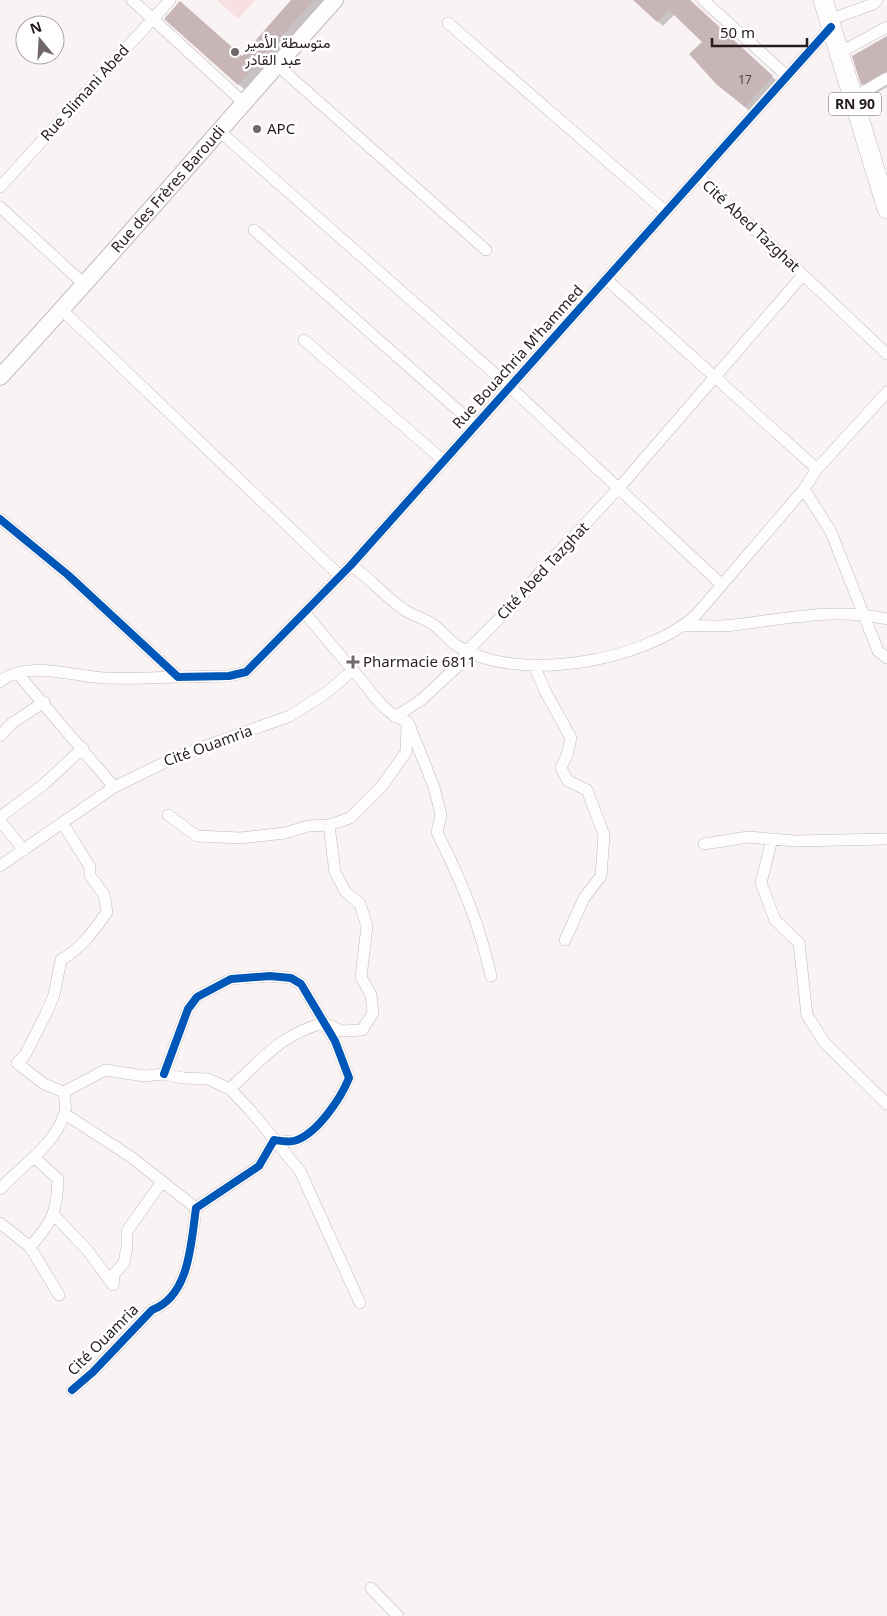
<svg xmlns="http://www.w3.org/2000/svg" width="887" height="1616" font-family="'Noto Sans',Vazirmatn,sans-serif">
  <rect width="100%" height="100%" fill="#faf3f4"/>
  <path fill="#f8dfe3" d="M 217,0 L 255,0 L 238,19 Z"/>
  <path fill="#0003" d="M 292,0 L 325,0 L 244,89 L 171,24 L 242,58 Z
    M 634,0 L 686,0 L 778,82 L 751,112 L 723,89 L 704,43 L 675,14 L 663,26 Z
    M 887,37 L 887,87 L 873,95 L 862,84 Z"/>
  <path fill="#c7b5b8" d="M 291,0 L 314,0 L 238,85 L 164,19 L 180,1 L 242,56 Z
    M 633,0 L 690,0 L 773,76 L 745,107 L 716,84 L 689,54 L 702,42 L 669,10 L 657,22 Z
    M 887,36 L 887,71 L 861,85 L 852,56 Z"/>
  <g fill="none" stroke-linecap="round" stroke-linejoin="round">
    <defs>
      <path id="street" d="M 132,0 L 243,102
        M 703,0 L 787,76
        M 829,20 L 873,4 L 877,0
        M 448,23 L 666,212
        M 839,53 L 887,27
        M 277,65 L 486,250
        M 853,98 L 887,78
        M 218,130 L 510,387 L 721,584
        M 698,176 L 887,354
        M 0,187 L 170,0
        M 0,207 L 85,285
        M 254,230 L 476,426
        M 606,279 L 817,469
        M 62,310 L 339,575
        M 304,340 L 444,461
        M 804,489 L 831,532 L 878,651 L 887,658
        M 0,519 L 68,575 L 178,677 L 229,676 L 246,672 L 351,565 L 831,27
        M 351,565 C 369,578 385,596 403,609 C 412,616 425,618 434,625 C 442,631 448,640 456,645 C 516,685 646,661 696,615 L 804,489 L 817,469 L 887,392
        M 305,613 C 322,634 340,655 357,675 C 376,696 379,710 408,722 L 434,787 L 441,815 L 437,832 C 461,881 479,922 491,976
        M 684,626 C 700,625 718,627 734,625 C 785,619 836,607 887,619
        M 534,665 L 545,691 L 571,738 L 567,755 L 561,768 L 568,781 L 587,790 L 604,835 L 601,876 L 584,898 L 565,940
        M 17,673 L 114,787
        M 0,682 C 24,659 76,677 105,678 C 129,679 153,678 178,677
        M 395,717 L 421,700 L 460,664 L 467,651 L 522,596 L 541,571 L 618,489 L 803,275
        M 0,736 L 11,724 L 44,702
        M 168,815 L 197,836 L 240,838 L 285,833 L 308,826 L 329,825 L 350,818 L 382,786 L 406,752 L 407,726
        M 0,817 L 43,785 L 83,748
        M 0,821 L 24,850
        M 63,824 L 90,867 L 90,875 L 104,895 L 107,912 C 94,931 80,949 61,960 L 54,995 L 45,1016 L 25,1055 L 17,1063 L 44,1084 L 64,1092
        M 772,839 L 761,883 L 775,920 L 799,943 L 807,1015 L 824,1042 L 887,1104
        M 704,844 L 748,837 L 795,841 L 887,839
        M 0,866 L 114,787 L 178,756 L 290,716 L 326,693 L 353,670
        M 324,1023 L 342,1031 L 362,1030 L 373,1013 L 371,995 L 361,977 L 367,926 L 360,904 L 345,891 L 335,872 L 329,825
        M 230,1089 C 261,1060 281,1034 324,1023
        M 64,1092 L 105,1070 L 144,1076 L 164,1074 L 183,1078 L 208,1079 L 230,1089 L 250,1110 L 300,1171 L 360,1303
        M 65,1114 L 131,1157 L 196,1208
        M 0,1189 C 22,1165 53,1147 64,1115 C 67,1109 65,1099 64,1092
        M 54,1215 L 88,1251 L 113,1285
        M 0,1223 L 30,1247 L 59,1295
        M 30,1247 C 52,1222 57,1213 58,1179 L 34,1157
        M 113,1285 L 114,1274 L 124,1263 L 127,1247 L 127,1231 L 161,1183
        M 72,1390 L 93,1372 L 152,1310 C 190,1296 191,1242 196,1208 L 259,1166 L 274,1140 C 281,1141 291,1143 297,1140 C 318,1132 341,1098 349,1078 L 335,1041 L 301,984 L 291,978 L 270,976 L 231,979 L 197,997 L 188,1009 L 164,1074
        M 371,1588 L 398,1616"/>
      <g id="secondary">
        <path id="s1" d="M 0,377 C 114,254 223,125 335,0"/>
      </g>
      <path id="primary" d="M 823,0 L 887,209"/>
    </defs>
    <use href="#street" stroke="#c2b9ba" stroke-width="12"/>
    <use href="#secondary" stroke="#c2b9ba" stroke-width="18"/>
    <use href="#primary" stroke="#c2b9ba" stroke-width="20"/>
    <use href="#street" stroke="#fefdfd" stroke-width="11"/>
    <use href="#secondary" stroke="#fefdfd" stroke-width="16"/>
    <use href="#primary" stroke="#fefdfd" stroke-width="19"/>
    <defs>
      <path id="cycleway" d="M 0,519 L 68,575 L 178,677 L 229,676 L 246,672 L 351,565 L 831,27
        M 72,1390 L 93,1372 L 152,1310 C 190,1296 191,1242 196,1208 L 259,1166 L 274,1140 C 281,1141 291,1143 297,1140 C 318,1132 341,1098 349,1078 L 335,1041 L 301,984 L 291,978 L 270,976 L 231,979 L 197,997 L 188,1009 L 164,1074"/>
    </defs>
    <use href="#cycleway" stroke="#fff" stroke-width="11"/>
    <use href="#cycleway" stroke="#0057b8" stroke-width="8"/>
  </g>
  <g fill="#716768" stroke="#fff" stroke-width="2">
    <circle cx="235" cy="52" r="5"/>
    <circle cx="257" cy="129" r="5"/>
    <path d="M350.5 654.5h5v5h5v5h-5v5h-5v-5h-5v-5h5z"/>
  </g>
  <g text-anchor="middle" stroke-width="5" stroke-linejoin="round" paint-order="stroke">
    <g font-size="12" fill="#4f4244">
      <text x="745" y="84">17</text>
    </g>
    <rect fill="#fff" stroke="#686061" stroke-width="1" x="829" y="92.5" width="52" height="23" rx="4"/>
    <g font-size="14" font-weight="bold" fill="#271c1d">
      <text x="855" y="109">RN 90</text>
    </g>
    <g font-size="15" fill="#271c1d" stroke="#fff" text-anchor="start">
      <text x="245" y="48">متوسطة الأمير<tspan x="245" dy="17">عبد القادر</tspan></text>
      <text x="267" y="134">APC</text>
      <text x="363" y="667">Pharmacie 6811</text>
    </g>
    <g font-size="15" fill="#271c1d" stroke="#fff">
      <text transform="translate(85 93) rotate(-48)" y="5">Rue Slimani Abed</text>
      <text dy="5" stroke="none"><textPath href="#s1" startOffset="252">Rue des Frères Baroudi</textPath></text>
      <text transform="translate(751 226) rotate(43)" y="5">Cité Abed Tazghat</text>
      <text transform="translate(518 357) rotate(-48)" y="5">Rue Bouachria M'hammed</text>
      <text transform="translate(543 571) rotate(-47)" y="5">Cité Abed Tazghat</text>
      <text transform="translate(208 746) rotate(-20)" y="5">Cité Ouamria</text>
      <text transform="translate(103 1340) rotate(-45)" y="5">Cité Ouamria</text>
    </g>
  </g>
  <g transform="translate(40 40) rotate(342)"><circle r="24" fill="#ffffff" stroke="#a9a4a5"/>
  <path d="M0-4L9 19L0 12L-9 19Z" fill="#716768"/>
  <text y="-8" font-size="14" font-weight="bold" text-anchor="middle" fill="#271c1d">N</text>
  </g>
  <path d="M712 38v8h95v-8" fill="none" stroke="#271c1d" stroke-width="2.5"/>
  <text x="720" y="38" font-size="15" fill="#271c1d" stroke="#ffffff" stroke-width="4" paint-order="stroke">50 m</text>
</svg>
